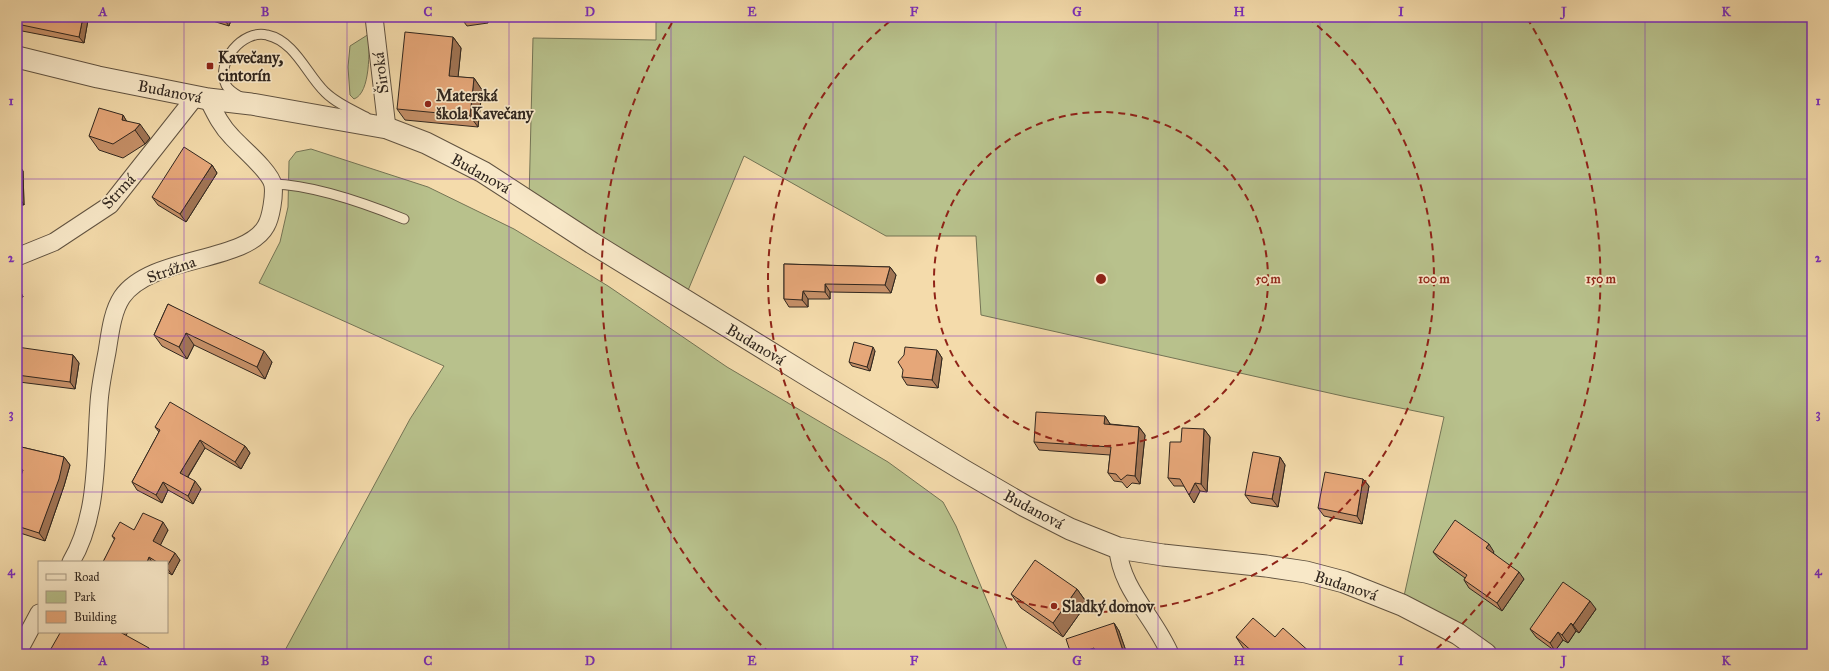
<svg xmlns="http://www.w3.org/2000/svg" width="1829" height="671" font-family="'IM FELL Great Primer',serif">
  <rect width="100%" height="100%" fill="#f4dbab"/>
  <filter id="stains"><feTurbulence type="fractalNoise" baseFrequency=".005" numOctaves="4"/><feColorMatrix values="0 0 0 0 .2 0 0 0 0 .09 0 0 0 0 .02 0 0 0 .5 -.17"/></filter>
  <radialGradient id="worn" r=".72"><stop offset=".6" stop-color="#630" stop-opacity="0"/><stop offset="1" stop-color="#630" stop-opacity=".3"/></radialGradient>
  <path fill="#b8c18c" stroke="#747455" d="M 656,17 L 1812,17 L 1812,654 L 1486,654 L 1402,605 L 1444,417 L 1347,397 L 981,315 L 976,236 L 886,236 L 744,156 L 684,300 L 529,200 L 533,38 L 656,40 Z
    M 369,34 C 369,49 371,93 354,99 L 350,95 L 348,67 L 350,46 Z
    M 311,149 L 428,187 L 514,229 L 608,286 L 727,367 L 888,462 L 943,502 L 956,526 L 1009,654 L 283,654 L 410,419 L 444,366 L 259,283 L 280,242 L 288,207 L 289,161 L 296,152 Z"/>
  <g fill="none" stroke-linecap="round" stroke-linejoin="round">
    <defs>
      <path id="service" d="M 242,98 C 237,95 229,91 226,85 C 215,62 243,29 267,35 C 295,41 307,75 325,92 C 336,103 352,110 366,117
        M 273,184 C 312,185 367,204 404,219"/>
      <path id="minor" d="M 374,17 L 387,128
        M 17,257 L 54,242 L 110,205 L 196,96
        M 1118,548 C 1120,588 1155,618 1170,654
        M 71,562 C 99,515 95,455 99,403 C 100,386 104,368 107,352 C 110,334 112,312 122,297 C 151,255 246,263 266,226 C 269,221 271,212 272,206 C 273,200 274,191 273,185 C 271,172 241,147 232,137 C 221,126 215,113 208,99
        M 17,654 L 39,613"/>
      <path id="tertiary" d="M 17,57 L 98,77 L 208,99 L 251,104 L 387,128 L 426,143 L 483,172 L 592,243 L 818,382 L 963,470 L 1025,506 L 1070,529 L 1118,548 L 1163,555 L 1266,566 L 1306,572 L 1344,582 L 1402,605 L 1458,634 L 1486,654"/>
    </defs>
    <use href="#service" stroke="#615341" stroke-width="11"/>
    <use href="#minor" stroke="#615341" stroke-width="19"/>
    <use href="#tertiary" stroke="#615341" stroke-width="23"/>
    <use href="#service" stroke="#f8e8c8" stroke-width="9"/>
    <use href="#minor" stroke="#f8e8c8" stroke-width="17"/>
    <use href="#tertiary" stroke="#f8e8c8" stroke-width="21"/>
  </g>
  <path fill="#c69068" stroke="#30261e" d="M 17,17 L 86,17 L 88,20 L 84,43 L 17,30 Z
    M 200,17 L 232,17 L 229,26 Z
    M 464,17 L 487,17 L 488,23 L 467,26 L 464,22 Z
    M 453,37 L 461,48 L 458,77 L 474,78 L 482,90 L 478,127 L 405,120 L 397,109 Z
    M 123,115 L 126,121 L 150,138 L 145,144 L 123,158 L 99,150 L 89,136 Z
    M 17,163 L 23,171 L 24,205 L 17,205 Z
    M 212,165 L 217,173 L 186,222 L 158,205 L 152,197 Z
    M 784,264 L 890,267 L 896,275 L 891,293 L 830,292 L 830,299 L 808,299 L 808,307 L 789,307 L 784,299 Z
    M 17,284 L 23,297 L 17,300 Z
    M 168,304 L 272,362 L 265,379 L 194,345 L 187,359 L 162,346 L 154,335 Z
    M 17,350 L 73,355 L 79,363 L 75,389 L 19,382 L 17,379 Z
    M 937,350 L 942,358 L 938,388 L 907,385 L 902,377 Z
    M 875,351 L 870,371 L 852,366 L 849,362 Z
    M 1105,416 L 1110,424 L 1139,427 L 1145,435 L 1140,484 L 1132,483 L 1127,488 L 1122,482 L 1114,481 L 1108,473 L 1110,455 L 1039,450 L 1034,442 Z
    M 155,427 L 245,446 L 250,453 L 241,469 L 205,448 L 188,477 L 201,489 L 193,504 L 168,490 L 162,503 L 137,490 L 132,482 L 159,432 Z
    M 1204,429 L 1210,437 L 1207,492 L 1200,491 L 1194,503 L 1184,486 L 1174,486 L 1168,478 L 1181,442 Z
    M 17,446 L 64,457 L 70,465 L 64,486 L 45,541 L 17,532 L 17,488 L 21,476 L 17,475 Z
    M 1280,457 L 1285,465 L 1278,507 L 1251,503 L 1245,495 Z
    M 1363,479 L 1369,486 L 1362,524 L 1324,516 L 1318,508 Z
    M 134,530 L 168,530 L 160,545 L 180,560 L 172,575 L 167,572 L 167,562 L 103,562 L 115,540 L 112,536 Z
    M 1433,552 L 1494,552 L 1493,553 L 1524,579 L 1502,611 L 1469,588 L 1464,580 L 1465,578 L 1439,559 Z
    M 1077,589 L 1087,603 L 1063,637 L 1021,608 L 1011,594 Z
    M 1596,609 L 1579,633 L 1576,631 L 1568,643 L 1563,640 L 1555,651 L 1536,637 L 1530,629 Z
    M 1114,623 L 1119,631 L 1127,654 L 1071,654 Z
    M 1236,637 L 1312,654 L 1250,654 L 1244,649 Z"/>
  <path fill="#a17555" stroke="#30261e" d="M 83,17 L 86,17 L 88,20 L 84,43 L 79,37 Z
    M 228,17 L 232,17 L 229,26 L 226,22 Z
    M 485,17 L 487,17 L 488,23 L 485,19 Z
    M 453,37 L 461,48 L 457,87 L 449,76 Z
    M 474,78 L 482,90 L 478,127 L 470,116 Z
    M 123,115 L 132,130 L 122,120 Z
    M 140,124 L 150,138 L 145,144 L 135,130 Z
    M 17,163 L 23,171 L 24,205 L 19,197 Z
    M 212,165 L 217,173 L 186,222 L 180,214 Z
    M 890,267 L 896,275 L 891,293 L 885,285 Z
    M 17,284 L 23,297 L 18,290 L 17,288 Z
    M 825,284 L 830,292 L 830,299 L 825,292 Z
    M 803,291 L 808,299 L 808,307 L 802,300 Z
    M 186,333 L 194,345 L 187,359 L 179,347 Z
    M 873,347 L 875,351 L 870,371 L 867,367 Z
    M 937,350 L 942,358 L 938,388 L 932,380 Z
    M 264,351 L 272,362 L 265,379 L 257,367 Z
    M 73,355 L 79,363 L 75,389 L 70,382 Z
    M 1105,416 L 1110,424 L 1110,431 L 1104,424 Z
    M 1139,427 L 1145,435 L 1140,484 L 1135,476 Z
    M 1204,429 L 1210,437 L 1207,492 L 1201,484 Z
    M 200,440 L 205,448 L 185,481 L 180,473 Z
    M 245,446 L 250,453 L 241,469 L 235,462 Z
    M 64,457 L 70,465 L 64,486 L 45,541 L 39,533 Z
    M 1280,457 L 1285,465 L 1278,507 L 1272,499 Z
    M 1363,479 L 1369,486 L 1362,524 L 1357,516 Z
    M 195,481 L 201,489 L 193,504 L 188,496 Z
    M 163,482 L 168,490 L 162,503 L 156,495 Z
    M 1195,483 L 1200,491 L 1194,503 L 1189,495 Z
    M 163,522 L 168,530 L 159,548 L 153,541 Z
    M 1489,544 L 1494,552 L 1491,556 L 1486,548 Z
    M 175,553 L 180,560 L 172,575 L 167,568 L 167,566 Z
    M 149,557 L 152,562 L 147,562 Z
    M 1519,572 L 1524,579 L 1502,611 L 1497,603 Z
    M 17,573 L 19,576 L 17,581 Z
    M 1077,589 L 1087,603 L 1063,637 L 1053,623 Z
    M 1590,601 L 1596,609 L 1579,633 L 1573,625 Z
    M 1114,623 L 1119,631 L 1127,654 L 1124,654 Z
    M 1571,623 L 1576,631 L 1568,643 L 1562,635 Z
    M 119,632 L 128,632 L 124,639 Z
    M 1558,632 L 1563,640 L 1555,651 L 1550,643 Z
    M 149,648 L 153,654 L 145,654 Z"/>
  <path fill="#e6a779" stroke="#30261e" d="M 17,17 L 83,17 L 79,37 L 17,24 Z
    M 211,17 L 228,17 L 226,22 Z
    M 464,17 L 485,17 L 485,19 L 464,22 Z
    M 405,32 L 453,37 L 449,76 L 474,78 L 470,116 L 397,109 Z
    M 99,108 L 123,115 L 122,120 L 140,124 L 135,130 L 113,144 L 89,136 Z
    M 184,147 L 212,165 L 180,214 L 152,197 Z
    M 17,163 L 19,197 L 17,198 Z
    M 784,264 L 890,267 L 885,285 L 825,284 L 825,292 L 803,291 L 802,300 L 784,299 Z
    M 168,304 L 264,351 L 257,367 L 186,333 L 179,347 L 154,335 Z
    M 854,342 L 873,347 L 867,367 L 849,362 Z
    M 17,347 L 73,355 L 70,382 L 17,375 Z
    M 905,347 L 937,350 L 932,380 L 902,377 L 903,370 L 898,362 L 904,355 Z
    M 170,402 L 245,446 L 235,462 L 200,440 L 180,473 L 195,481 L 188,496 L 163,482 L 156,495 L 132,482 L 160,430 L 155,427 Z
    M 1036,412 L 1105,416 L 1104,424 L 1139,427 L 1135,476 L 1127,475 L 1121,480 L 1116,474 L 1108,473 L 1111,447 L 1034,442 Z
    M 1182,428 L 1204,429 L 1201,484 L 1195,483 L 1189,495 L 1180,479 L 1168,478 L 1170,442 L 1181,442 Z
    M 17,446 L 64,457 L 59,479 L 39,533 L 17,526 L 17,488 L 23,470 L 17,468 Z
    M 1253,452 L 1280,457 L 1272,499 L 1245,495 Z
    M 1325,472 L 1363,479 L 1357,516 L 1318,508 Z
    M 143,513 L 163,522 L 153,541 L 175,553 L 167,566 L 167,562 L 157,562 L 149,557 L 147,562 L 103,562 L 115,538 L 112,536 L 120,522 L 134,530 Z
    M 1455,520 L 1489,544 L 1486,548 L 1519,572 L 1497,603 L 1464,580 L 1467,575 L 1433,552 Z
    M 1035,560 L 1077,589 L 1053,623 L 1011,594 Z
    M 1563,582 L 1590,601 L 1573,625 L 1571,623 L 1562,635 L 1558,632 L 1550,643 L 1530,629 Z
    M 1253,618 L 1275,637 L 1283,628 L 1312,654 L 1255,654 L 1236,637 Z
    M 1114,623 L 1124,654 L 1097,654 L 1094,648 L 1076,654 L 1071,654 L 1066,639 Z
    M 59,632 L 120,632 L 149,648 L 145,654 L 48,654 L 60,633 Z"/>
  <path fill="none" stroke="#7b2cbf" stroke-width="1" stroke-opacity="0.55" d="M 184,17 L 184,654M 347,17 L 347,654M 509,17 L 509,654M 671,17 L 671,654M 833,17 L 833,654M 996,17 L 996,654M 1158,17 L 1158,654M 1320,17 L 1320,654M 1482,17 L 1482,654M 1645,17 L 1645,654M 17,179 L 1812,179M 17,336 L 1812,336M 17,492 L 1812,492"/>
  <g fill="none" stroke="#8f2418" stroke-width="2" stroke-dasharray="7 5">
    <circle cx="1101" cy="279" r="167"/>
    <path d="M1308 18A333 333 0 1 1 894 18"/>
    <path d="M770 653A500 500 0 0 1 675 18M1527 18A500 500 0 0 1 1432 653"/>
  </g>
  <g fill="#8f2418" stroke="#f8e8c8" stroke-width="1.5">
    <rect x="206" y="62" width="8" height="8" rx="2"/>
    <circle cx="428" cy="104" r="4"/>
    <circle cx="1054" cy="606" r="4"/>
  </g>
  <g text-anchor="middle" stroke-width="3.5" stroke-linejoin="round" paint-order="stroke">
    <g font-size="16" font-weight="bold" fill="#30261e" stroke="#f8e8c8" text-anchor="start">
      <text x="218" y="63">Kavečany,<tspan x="218" dy="18">cintorín</tspan></text>
      <text x="436" y="101">Materská<tspan x="436" dy="18">škola Kavečany</tspan></text>
      <text x="1062" y="612">Sladký domov</text>
    </g>
    <g font-size="16" fill="#30261e" stroke="#f8e8c8">
      <text transform="translate(380 73) rotate(-97)" y="6">Široká</text>
      <text transform="translate(170 91) rotate(11)" y="6">Budanová</text>
      <text transform="translate(481 173) rotate(29)" y="6">Budanová</text>
      <text transform="translate(118 191) rotate(-47)" y="6">Strmá</text>
      <text transform="translate(171 269) rotate(-20)" y="6">Strážna</text>
      <text transform="translate(756 344) rotate(31)" y="6">Budanová</text>
      <text transform="translate(1034 509) rotate(28)" y="6">Budanová</text>
      <text transform="translate(1346 585) rotate(18)" y="6">Budanová</text>
    </g>
  </g>
  <circle cx="1101" cy="279" r="6" fill="#8f2418" stroke="#f8e8c8" stroke-width="2"/>
  <g font-size="12" text-anchor="middle" font-weight="bold" fill="#8f2418" stroke="#f8e8c8" stroke-width="3.5" stroke-linejoin="round" paint-order="stroke">
    <text x="1268" y="283">50 m</text>
    <text x="1434" y="283">100 m</text>
    <text x="1601" y="283">150 m</text>
  </g>
  <rect width="1829" height="671" fill="none" stroke="#f4dbab" stroke-width="44"/>
  <rect x="38" y="561" width="130" height="72" fill="#f8e8c8" stroke="#a89a84"/>
  <rect x="46" y="574" width="20" height="6" fill="#f8e8c8" stroke="#a89a84"/>
  <text x="74" y="581" font-size="12" fill="#30261e">Road</text>
  <rect x="46" y="591" width="20" height="12" fill="#b8c18c" stroke="#a89a84"/>
  <text x="74" y="601" font-size="12" fill="#30261e">Park</text>
  <rect x="46" y="611" width="20" height="12" fill="#e6a779" stroke="#a89a84"/>
  <text x="74" y="621" font-size="12" fill="#30261e">Building</text>
  <rect x="22" y="22" width="1785" height="627" fill="none" stroke="#7b2cbf" stroke-width="1.5"/>
  <g font-size="13" text-anchor="middle" font-weight="bold" fill="#7b2cbf">
    <text x="103" y="16">A</text>
    <text x="265" y="16">B</text>
    <text x="428" y="16">C</text>
    <text x="590" y="16">D</text>
    <text x="752" y="16">E</text>
    <text x="914" y="16">F</text>
    <text x="1077" y="16">G</text>
    <text x="1239" y="16">H</text>
    <text x="1401" y="16">I</text>
    <text x="1564" y="16">J</text>
    <text x="1726" y="16">K</text>
    <text x="11" y="105">1</text>
    <text x="1818" y="105">1</text>
    <text x="11" y="262">2</text>
    <text x="1818" y="262">2</text>
    <text x="11" y="418">3</text>
    <text x="1818" y="418">3</text>
    <text x="11" y="575">4</text>
    <text x="1818" y="575">4</text>
    <text x="103" y="665">A</text>
    <text x="265" y="665">B</text>
    <text x="428" y="665">C</text>
    <text x="590" y="665">D</text>
    <text x="752" y="665">E</text>
    <text x="914" y="665">F</text>
    <text x="1077" y="665">G</text>
    <text x="1239" y="665">H</text>
    <text x="1401" y="665">I</text>
    <text x="1564" y="665">J</text>
    <text x="1726" y="665">K</text>
  </g>
  <rect width="100%" height="100%" filter="url(#stains)"/>
  <rect width="100%" height="100%" fill="url(#worn)"/>
</svg>
